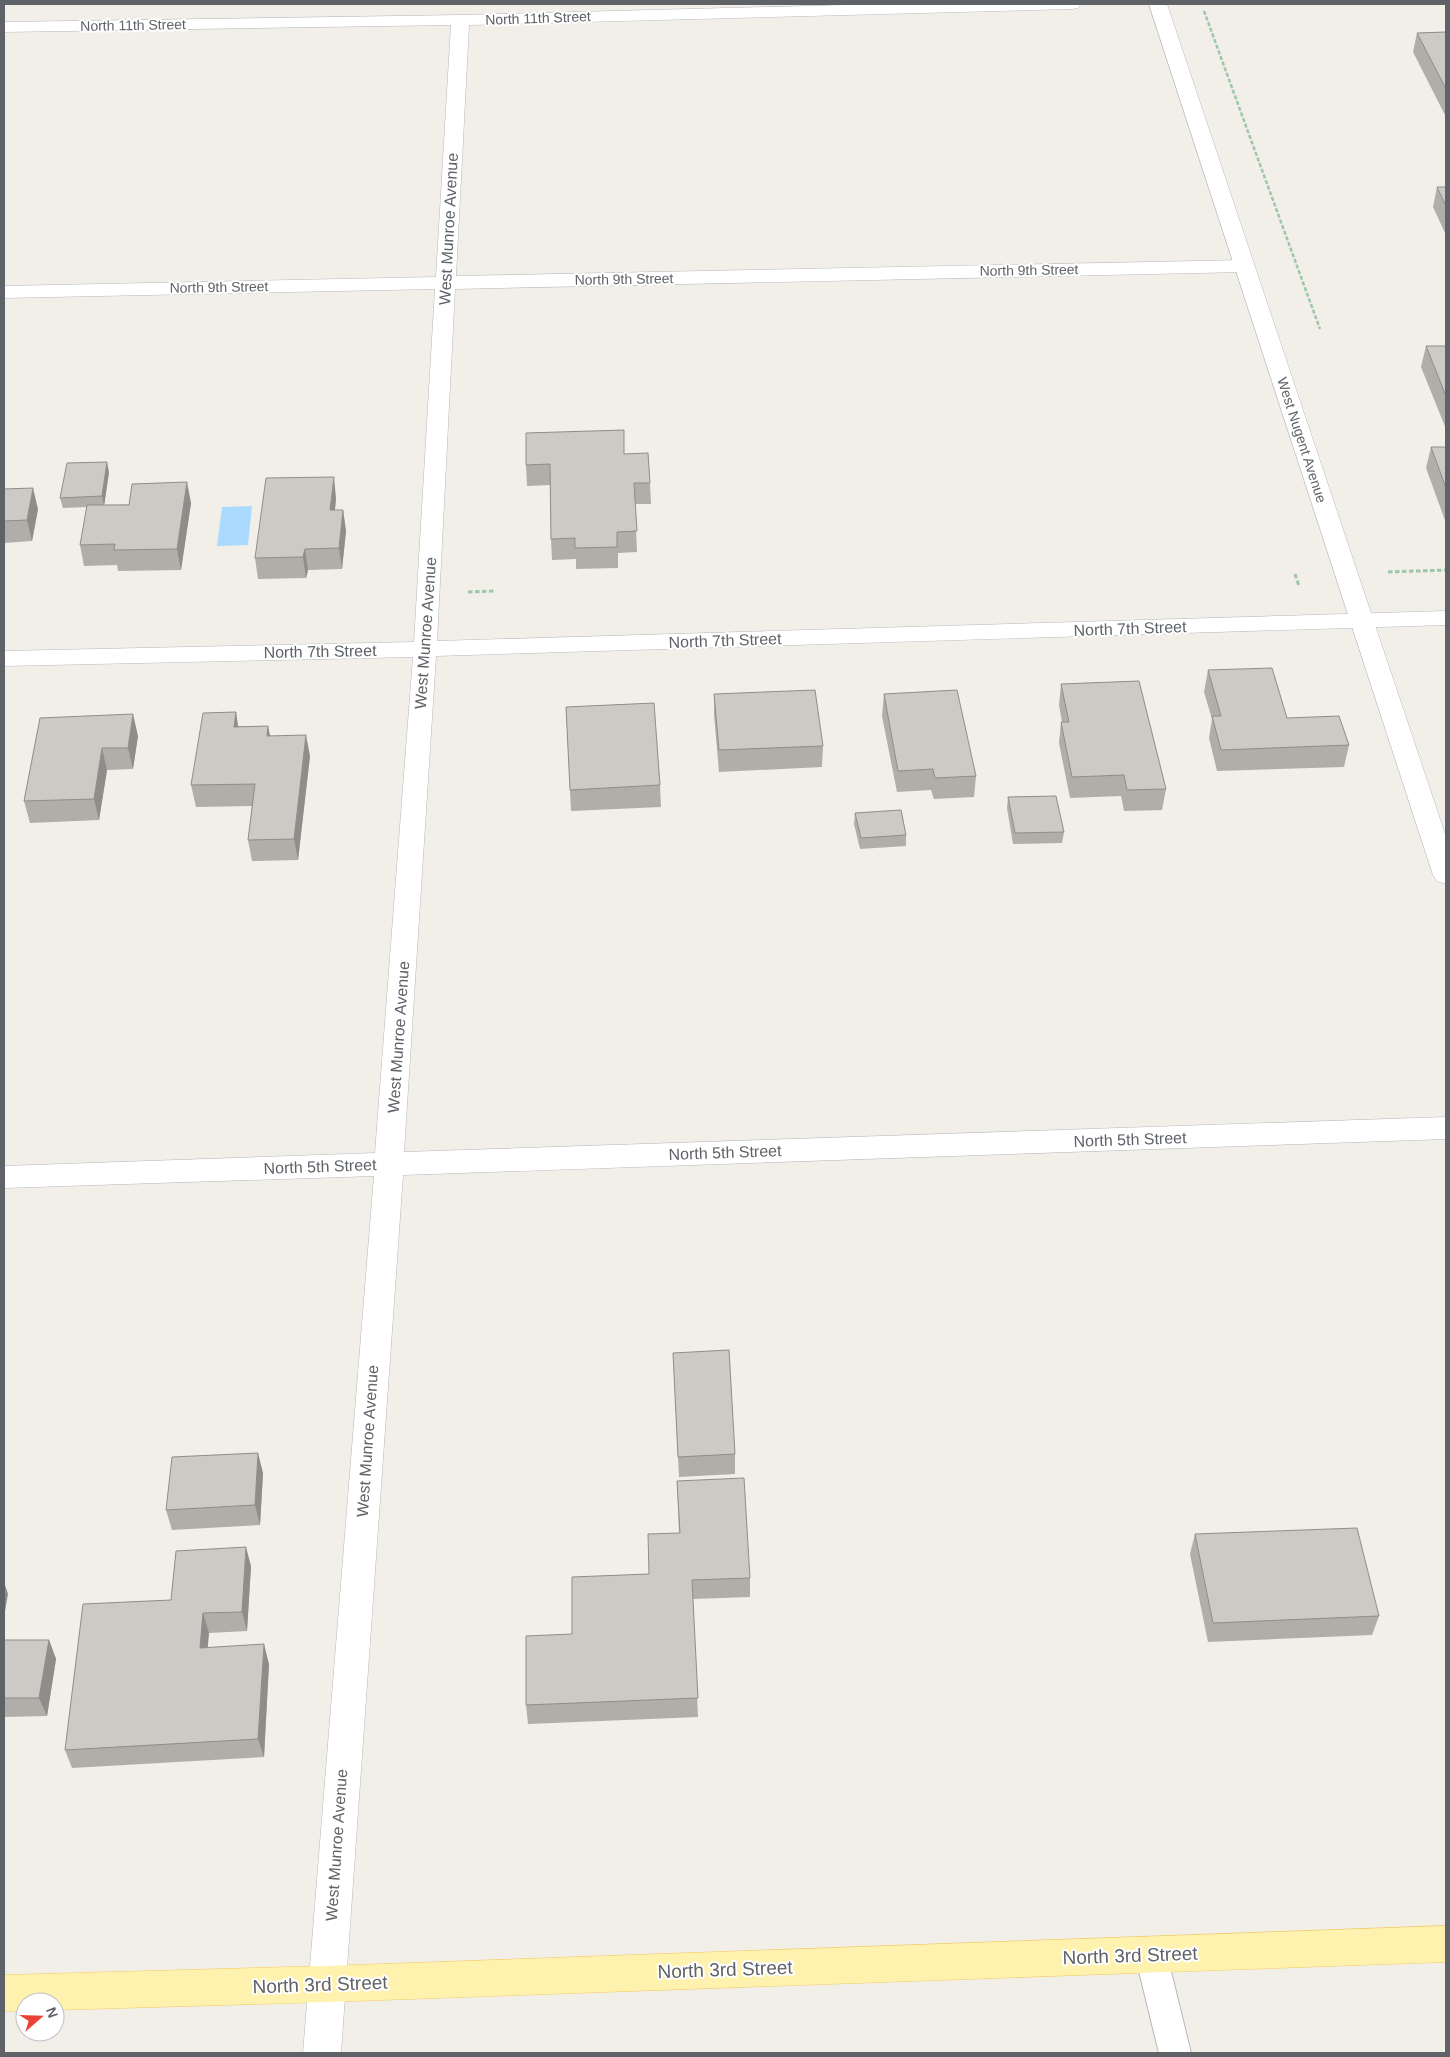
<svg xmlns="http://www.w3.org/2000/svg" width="1450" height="2057" font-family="Helvetica,sans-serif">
  <rect width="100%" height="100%" fill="#f1efe8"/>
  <path fill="#aadaff" d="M 252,506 L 248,545 L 217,546 L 222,507 Z"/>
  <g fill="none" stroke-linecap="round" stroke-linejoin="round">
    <defs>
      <path id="lane" d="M 1151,1940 L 1162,1944 L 1167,1955 L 1191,2053 L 1159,2053 L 1135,1955 L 1140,1944 Z"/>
      <path id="street" d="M 882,4 L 1081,4 L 1078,8 L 1072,9 L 469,25 L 456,276 L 1244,260 L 1251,262 L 1254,266 L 1251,270 L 1244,272 L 455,289 L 437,641 L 1446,611 L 1446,625 L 436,656 L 404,1152 L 1446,1117 L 1446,1139 L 403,1175 L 341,2053 L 303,2053 L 374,1176 L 4,1188 L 4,1166 L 375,1153 L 413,657 L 4,666 L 4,651 L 414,642 L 435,289 L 4,298 L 4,286 L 436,277 L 451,25 L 4,32 L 4,22 L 460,15 Z"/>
      <path id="secondary" d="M 1149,4 L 1167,4 L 1446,837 L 1446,884 L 1437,881 L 1433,875 Z"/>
      <path id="primary" d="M 1446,1926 L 1446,1962 L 326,2002 L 55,2010 L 55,2002 L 25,2002 L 25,2011 L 4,2011 L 4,1975 L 326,1966 Z"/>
    </defs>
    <use href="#lane" stroke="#b5b8bc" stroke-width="2"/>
    <use href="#street" stroke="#b5b8bc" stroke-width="1"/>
    <use href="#secondary" stroke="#b6babf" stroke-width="1"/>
    <use href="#primary" stroke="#f2c960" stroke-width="1"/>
    <path stroke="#9cc7a9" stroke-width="2.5" stroke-dasharray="4 2" stroke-linecap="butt" d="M 1204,11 L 1320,329"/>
    <path stroke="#9cc7a9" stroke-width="3" stroke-dasharray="4.5 2.5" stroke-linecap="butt" d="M 1388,572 L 1446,570
      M 1295,574 L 1299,586
      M 468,592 L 495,591"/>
    <use href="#lane" fill="#fff" fill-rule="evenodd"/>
    <use href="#street" fill="#fff" fill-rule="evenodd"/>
    <use href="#secondary" fill="#fff" fill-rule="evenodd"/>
    <use href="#primary" fill="#fff2af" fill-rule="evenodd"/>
  </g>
  <path fill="#afaea9" d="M 1446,32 L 1446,117 L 1413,52 L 1417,33 Z
    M 1437,187 L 1446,187 L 1446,235 L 1433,207 Z
    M 1426,346 L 1446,346 L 1446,429 L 1421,367 Z
    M 1431,447 L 1446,447 L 1446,523 L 1426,468 Z
    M 625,454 L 650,483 L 651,504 L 635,504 L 637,552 L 618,553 L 618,568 L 576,569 L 576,559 L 552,560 L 551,539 L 550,485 L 527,486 L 526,465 Z
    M 109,472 L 104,505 L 191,503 L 181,570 L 118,571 L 117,565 L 84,566 L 80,545 L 87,507 L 63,508 L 60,498 Z
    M 4,489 L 38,509 L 32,541 L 4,543 Z
    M 336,498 L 335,510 L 343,510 L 346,531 L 342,569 L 308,570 L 306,578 L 258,579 L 255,558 Z
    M 1208,670 L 1287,718 L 1349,745 L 1344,767 L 1217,771 L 1209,738 L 1212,719 L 1204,692 Z
    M 1061,684 L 1166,789 L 1162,810 L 1124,811 L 1121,796 L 1070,798 L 1059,743 L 1061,722 L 1062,722 L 1059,705 Z
    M 714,694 L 823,746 L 822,767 L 719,772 L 714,715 Z
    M 884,694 L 976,776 L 974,797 L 934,799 L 931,790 L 897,792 L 882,716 Z
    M 566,707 L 660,785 L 661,807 L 571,811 Z
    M 236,712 L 238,726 L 268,726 L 270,736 L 310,756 L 298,860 L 252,861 L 248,840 L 252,806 L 196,807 L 191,785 Z
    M 40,718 L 138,736 L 133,769 L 107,770 L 99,820 L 30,823 L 24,801 Z
    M 1008,797 L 1064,832 L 1062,843 L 1013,844 L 1007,808 Z
    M 855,813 L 906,835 L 906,846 L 860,849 L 854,824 Z
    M 673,1353 L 735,1454 L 735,1474 L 679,1477 Z
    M 263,1473 L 260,1525 L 172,1530 L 166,1510 Z
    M 677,1481 L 750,1578 L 750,1597 L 693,1599 L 698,1717 L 528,1724 L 526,1705 L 649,1574 L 679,1533 Z
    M 1195,1534 L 1379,1616 L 1372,1635 L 1208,1642 L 1190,1554 Z
    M 251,1566 L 247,1631 L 209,1633 L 207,1647 L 269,1664 L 264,1757 L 72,1768 L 65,1750 L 171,1600 Z
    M 4,1640 L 49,1640 L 56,1659 L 47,1716 L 4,1717 Z"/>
  <path fill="#8f8d8a" d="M 107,462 L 109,472 L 104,507 L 102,496 Z
    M 334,477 L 336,498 L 333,531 L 330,510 Z
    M 187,482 L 191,503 L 181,570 L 177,549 Z
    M 33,488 L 38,509 L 32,541 L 27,520 Z
    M 343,510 L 346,531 L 342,569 L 339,548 Z
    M 305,549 L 308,570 L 306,578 L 303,557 Z
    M 236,712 L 239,734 L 234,727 Z
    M 133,714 L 138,736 L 133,769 L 128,748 Z
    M 268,726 L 272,747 L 267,736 Z
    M 306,735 L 310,756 L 298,860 L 294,839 Z
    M 102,748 L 107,770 L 99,820 L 94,799 Z
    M 258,1453 L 263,1473 L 260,1525 L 255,1505 Z
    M 246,1547 L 251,1566 L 247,1631 L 242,1612 Z
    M 4,1582 L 8,1594 L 4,1617 Z
    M 203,1613 L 209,1633 L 206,1667 L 200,1648 Z
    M 49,1640 L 56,1659 L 47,1716 L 39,1698 Z
    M 264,1644 L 269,1664 L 264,1757 L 258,1739 Z"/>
  <path fill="#cccac5" stroke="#8f8d8a" d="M 1446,32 L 1446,89 L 1417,33 Z
    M 1437,187 L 1446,187 L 1446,206 Z
    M 1426,346 L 1446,346 L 1446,396 Z
    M 624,430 L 624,454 L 648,453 L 650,483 L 634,483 L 637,531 L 617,532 L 617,547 L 575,548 L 575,538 L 551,539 L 550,464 L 526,465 L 526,433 Z
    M 1431,447 L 1446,447 L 1446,488 Z
    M 107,462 L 102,496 L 60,498 L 67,463 Z
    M 334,477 L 330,510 L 343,510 L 339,548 L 305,549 L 303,557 L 255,558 L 266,478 Z
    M 187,482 L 177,549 L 114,550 L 115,544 L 80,545 L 87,505 L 129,505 L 132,484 Z
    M 33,488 L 27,520 L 4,521 L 4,489 Z
    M 1272,668 L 1287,718 L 1339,716 L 1349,745 L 1221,750 L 1212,716 L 1221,716 L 1208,670 Z
    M 1139,681 L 1166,789 L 1127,790 L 1124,775 L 1072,777 L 1061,722 L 1069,722 L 1061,684 Z
    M 815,690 L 823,746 L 719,750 L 714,694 Z
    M 957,690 L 976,776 L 935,778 L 933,769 L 898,771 L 884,694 Z
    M 654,703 L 660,785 L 570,790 L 566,707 Z
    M 236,712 L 234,727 L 268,726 L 267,736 L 306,735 L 294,839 L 248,840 L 255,784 L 191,785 L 203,713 Z
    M 133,714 L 128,748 L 102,748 L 94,799 L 24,801 L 40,718 Z
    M 1056,796 L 1064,832 L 1015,833 L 1008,797 Z
    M 901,810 L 906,835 L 861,838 L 855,813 Z
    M 729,1350 L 735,1454 L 678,1457 L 673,1353 Z
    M 258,1453 L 255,1505 L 166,1510 L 172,1457 Z
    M 744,1478 L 750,1578 L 692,1580 L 698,1698 L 526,1705 L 526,1636 L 572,1634 L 572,1577 L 649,1574 L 648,1534 L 680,1533 L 677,1481 Z
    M 1357,1528 L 1379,1616 L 1213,1623 L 1195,1534 Z
    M 246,1547 L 242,1612 L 203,1613 L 200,1648 L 264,1644 L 258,1739 L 65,1750 L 83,1604 L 171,1600 L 176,1551 Z
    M 4,1640 L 49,1640 L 39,1698 L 4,1698 Z"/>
  <g text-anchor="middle" stroke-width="4" stroke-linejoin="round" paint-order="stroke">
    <g font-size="14" fill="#5f6368" stroke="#fff">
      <text transform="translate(538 18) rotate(-2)" y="5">North 11th Street</text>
      <text transform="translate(133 25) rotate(-1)" y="5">North 11th Street</text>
      <text transform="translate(1029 270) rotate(-1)" y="5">North 9th Street</text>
      <text transform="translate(624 279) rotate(-1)" y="5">North 9th Street</text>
      <text transform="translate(219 287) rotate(-1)" y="5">North 9th Street</text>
      <text transform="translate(1302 440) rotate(72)" y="5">West Nugent Avenue</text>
    </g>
    <g font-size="16" fill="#5f6368" stroke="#fff">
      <text transform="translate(448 229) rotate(-87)" y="6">West Munroe Avenue</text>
      <text transform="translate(1130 628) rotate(-2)" y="6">North 7th Street</text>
      <text transform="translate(425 633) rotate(-86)" y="6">West Munroe Avenue</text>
      <text transform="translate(725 640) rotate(-2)" y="6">North 7th Street</text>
      <text transform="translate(320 651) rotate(-1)" y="6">North 7th Street</text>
      <text transform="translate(398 1037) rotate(-86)" y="6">West Munroe Avenue</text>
      <text transform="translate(1130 1139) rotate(-2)" y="6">North 5th Street</text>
      <text transform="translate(725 1152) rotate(-2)" y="6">North 5th Street</text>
      <text transform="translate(320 1166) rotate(-2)" y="6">North 5th Street</text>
      <text transform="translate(367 1441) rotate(-86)" y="6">West Munroe Avenue</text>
      <text transform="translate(336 1845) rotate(-86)" y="6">West Munroe Avenue</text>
    </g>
    <g font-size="19" fill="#5f6368" stroke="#fff">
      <text transform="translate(1130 1955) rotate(-2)" y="7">North 3rd Street</text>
      <text transform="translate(725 1969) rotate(-2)" y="7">North 3rd Street</text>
      <text transform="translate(320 1984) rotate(-2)" y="7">North 3rd Street</text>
    </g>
  </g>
  <rect width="1450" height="2057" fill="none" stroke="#5f6368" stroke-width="10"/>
  <g transform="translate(40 2017) rotate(70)"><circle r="24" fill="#ffffff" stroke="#bfc1c3"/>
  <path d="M0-4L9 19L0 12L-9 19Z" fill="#ea4335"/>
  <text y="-8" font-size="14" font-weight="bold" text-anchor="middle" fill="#5f6368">N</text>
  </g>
</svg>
